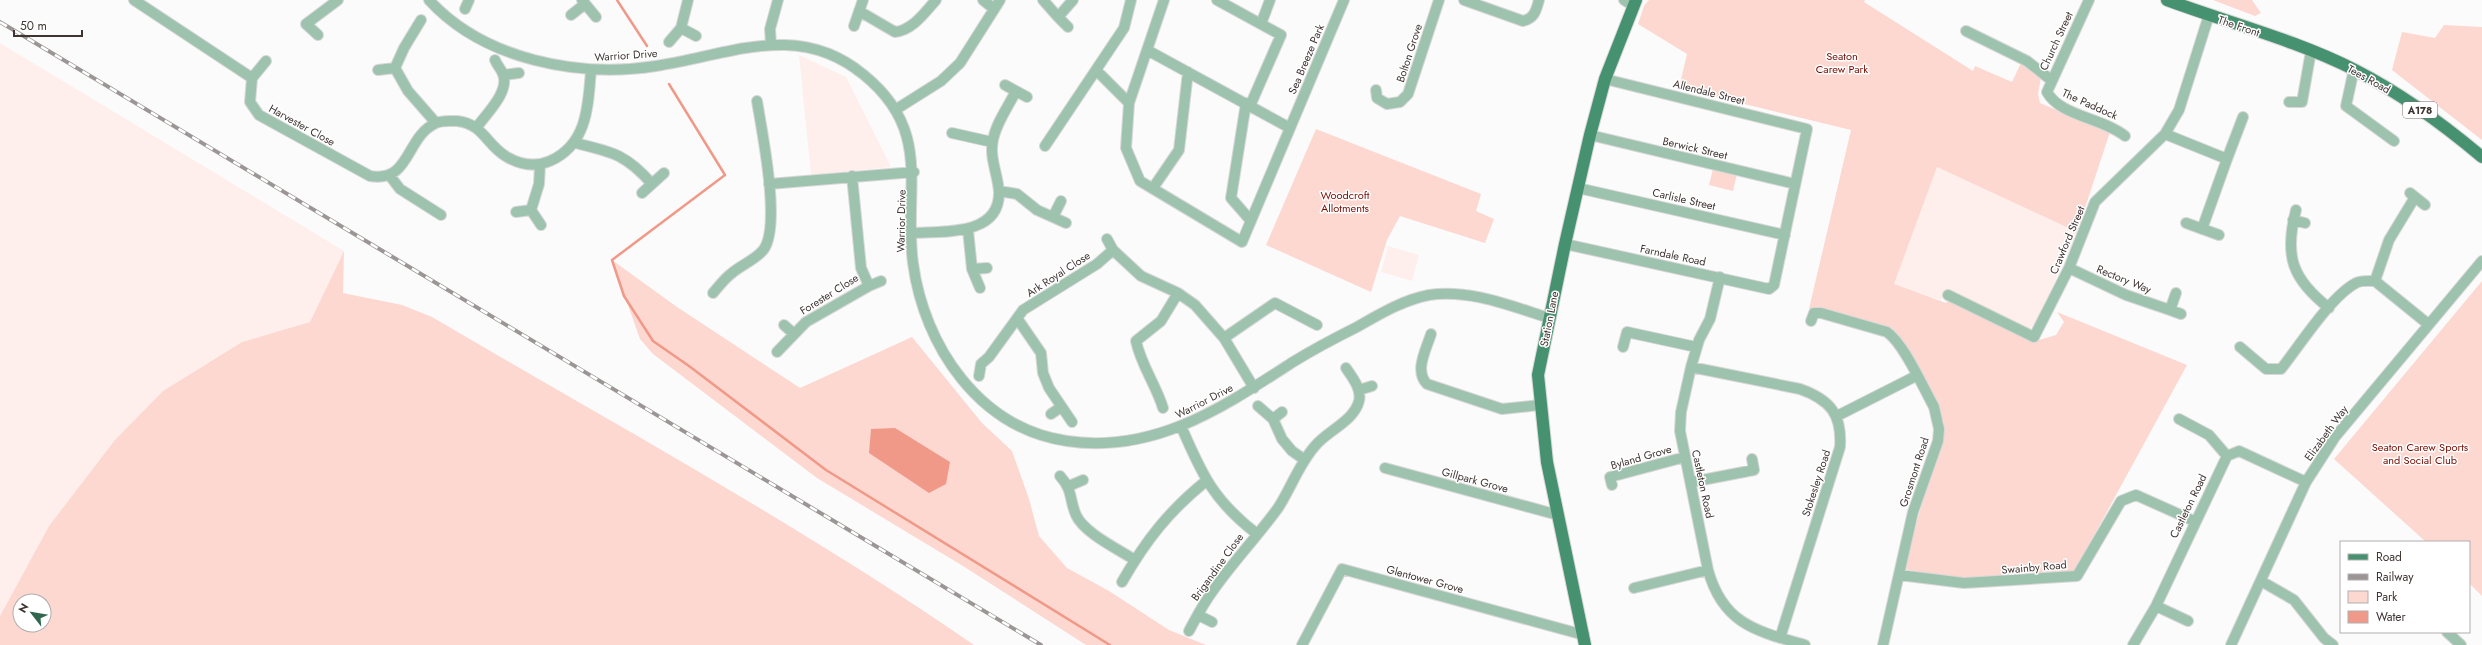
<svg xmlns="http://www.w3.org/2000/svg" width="2482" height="645" font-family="Jost,sans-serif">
  <rect width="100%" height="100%" fill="#fbfbfb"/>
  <path fill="#feefec" d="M 0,43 L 344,251 L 310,322 L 242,342 L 163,391 L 49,526 L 0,616 Z
    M 799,55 L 846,77 L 891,167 L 811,175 Z
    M 1937,167 L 2077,232 L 2035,325 L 2027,329 L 1946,290 L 1941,300 L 1893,285 Z
    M 1388,246 L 1419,255 L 1412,281 L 1381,272 Z"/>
  <path fill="#fcd8d0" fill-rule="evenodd" d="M 1649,0 L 1865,0 L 1864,2 L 1973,71 L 1975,66 L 2012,82 L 2021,63 L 2041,77 L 2038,94 L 2040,103 L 2110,132 L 2077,232 L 1937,167 L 1894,284 L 1946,303 L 1949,300 L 2036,341 L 2056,335 L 2064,322 L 2057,312 L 2187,365 L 2074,572 L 1964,581 L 1904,569 L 1944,422 L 1916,372 L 1882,329 L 1809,309 L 1851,130 L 1679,88 L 1687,54 L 1638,24 L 1644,6 Z
    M 2213,0 L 2252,0 L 2261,13 L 2255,16 Z
    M 2444,25 L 2482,27 L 2482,140 L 2392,70 L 2402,32 L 2435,38 Z
    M 1316,129 L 1481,194 L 1476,211 L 1494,219 L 1485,243 L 1400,216 L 1387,240 L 1371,292 L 1266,245 Z
    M 1713,169 L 1737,174 L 1733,191 L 1709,185 Z
    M 344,251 L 343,293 L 402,305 L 432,317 C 614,424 800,525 974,645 L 0,645 L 0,616 L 49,526 L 115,440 L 163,391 L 242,342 L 310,322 ZM 20,601 L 44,601 L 44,625 L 20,625 Z
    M 612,260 L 677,307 L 800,388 L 912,337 L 982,423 L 1012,451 L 1029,499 L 1039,536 L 1067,568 L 1109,591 L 1169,630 L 1206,645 L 1086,645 L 963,566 L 817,478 L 653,354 L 640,339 Z
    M 2482,281 L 2482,596 L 2469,583 L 2469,542 L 2426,542 L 2334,459 Z"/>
  <path fill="#f19988" d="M 895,428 L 950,462 L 946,484 L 929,493 L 869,453 L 871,429 Z"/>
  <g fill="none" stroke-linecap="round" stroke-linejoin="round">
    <path stroke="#f19988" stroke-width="2.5" d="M 617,0 L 647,46
      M 669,84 L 725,175 L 612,260 L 624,296 L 653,341 L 689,366 L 826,470 L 1110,645"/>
    <defs>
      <path id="minor" d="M 134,0 L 252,78 L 250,102 L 259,115 L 370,176 C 411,183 405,137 436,123 C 442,120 450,121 457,121 C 484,124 486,145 507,157 C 521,165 536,167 550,161 C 588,144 588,105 591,70
        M 429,0 C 484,60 579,78 656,66 C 730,55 798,20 864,75 C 934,132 903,190 913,263 C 924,346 979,428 1067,441 C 1155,454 1223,407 1293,362 C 1314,349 1335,338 1357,327 C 1380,314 1403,300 1429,295 C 1470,289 1511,306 1549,318
        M 582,0 L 596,17
        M 983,0 L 993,8
        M 1043,0 L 1058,17 L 1073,0
        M 1164,0 L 1129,103 L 1126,148 L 1140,181 L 1242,242 L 1344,0
        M 1217,0 L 1281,35 L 1250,106
        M 1464,0 L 1523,21 C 1535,18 1536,10 1539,0
        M 1624,0 L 1632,5
        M 2089,0 L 2047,92 C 2060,116 2103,118 2125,136
        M 465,9 L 469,0
        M 859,11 L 895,32 C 913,30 925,12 936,0
        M 571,15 L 585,4
        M 1058,17 L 1068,27
        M 421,20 L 404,48 L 395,68 L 408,91 L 436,123
        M 1261,24 L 1270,0
        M 854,26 L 863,0
        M 681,28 L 696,36
        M 1966,31 L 2027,61 L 2051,80
        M 318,35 L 306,24 L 338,0
        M 669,42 L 681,28 L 688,0
        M 771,44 L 770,29 L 778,0
        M 1147,50 L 1290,128
        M 2354,69 L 2346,106 L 2394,141
        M 378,70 L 395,68
        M 1096,70 L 1129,103
        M 503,75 L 519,73
        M 252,78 L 266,61
        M 1005,85 L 1027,97
        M 1376,90 L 1377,98 L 1387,104 L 1400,102 L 1408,94 L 1439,0
        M 2289,102 L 2302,102 L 2311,51
        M 1246,103 L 1231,198 L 1251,221
        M 895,110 L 941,81 L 960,63 L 1000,0
        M 477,127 C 486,114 510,92 503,74 C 501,69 497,65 495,60
        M 952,133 L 992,142
        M 2165,134 L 2227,159 L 2202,229
        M 1590,135 L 1795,184
        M 575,143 C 612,152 626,154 652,184
        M 1045,146 L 1124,28 L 1131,0
        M 2227,159 L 2243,117
        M 390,176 L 400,189 L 441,215
        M 769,184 L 914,172
        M 1153,188 L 1179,150 L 1188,72
        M 1578,188 L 1785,235
        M 999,191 L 1017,194 L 1037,210 L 1066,223
        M 642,193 L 664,173
        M 2410,193 L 2425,205
        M 531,210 L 539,184 L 540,165
        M 2296,210 C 2284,256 2292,279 2329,308
        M 516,212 L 531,210 L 541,225
        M 1053,217 L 1061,201
        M 2293,220 L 2305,223
        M 2186,223 L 2219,235
        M 968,230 L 972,269 L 980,288
        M 911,233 C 941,231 1000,237 999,192 C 998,175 989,157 993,140 C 996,123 1008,107 1016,91
        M 1107,239 L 1113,250
        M 1565,244 L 1769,289 L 1774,285 L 1807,129 L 1605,79
        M 2069,268 L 2126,295 L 2170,310 L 2176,293
        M 972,269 L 987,268
        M 1720,277 L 1710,319 L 1699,340 L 1691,367 L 1681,412 L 1680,431 L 1708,570 C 1723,624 1756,631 1805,645
        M 2375,281 L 2389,240 L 2415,197
        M 869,286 L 881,281
        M 713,293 C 719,286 725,278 732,273 C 741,265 757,259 764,249 C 781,224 762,132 757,101
        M 1948,295 L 2034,337 L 2069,268 L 2095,202 L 2165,134 L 2179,110 L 2209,15
        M 2170,310 L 2181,314
        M 1017,318 L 1041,353 L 1043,373 L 1049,388 L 1072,422
        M 1811,321 L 1814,313 L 1821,313 L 1887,332 C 1904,344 1923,387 1934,407 L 1939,429 L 1938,441 L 1913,512 L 1883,645
        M 784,325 L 794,334
        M 1431,334 C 1426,350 1414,371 1427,384 L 1502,409 L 1540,405
        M 1224,338 L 1254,388
        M 1623,347 L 1627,332 L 1696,347
        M 2240,347 L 2266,369 L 2281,369 C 2300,345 2331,296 2356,283 C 2361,280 2369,281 2375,281 L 2428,324
        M 777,352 L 806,322 L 869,286 L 861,268 L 852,176
        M 1691,367 L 1800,389 C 1831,400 1842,415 1840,447 L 1780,638
        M 979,376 L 981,364 L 989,357 L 1023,310 L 1097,264 L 1113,250 L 1141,276 L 1178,293 L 1195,305 L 1224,338 L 1275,303 L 1317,325
        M 1359,390 L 1372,386
        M 1258,406 L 1273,419 L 1282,439 L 1292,451 L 1305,460
        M 1163,408 C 1156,385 1141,365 1136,341 L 1161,321 L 1178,293
        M 1051,414 L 1061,407
        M 1837,416 L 1916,376
        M 1273,419 L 1282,412
        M 2179,419 L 2209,435 L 2227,456
        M 1181,426 C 1202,475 1214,501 1257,534
        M 1385,468 L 1558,515
        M 1060,476 C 1073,490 1069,499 1076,515 C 1084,533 1118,549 1135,560
        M 1692,482 L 1754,470 L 1752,459
        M 1612,485 L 1610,477 L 1685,457
        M 1069,486 L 1083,480
        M 1899,575 L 1964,583 L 2077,576 L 2121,501 L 2136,495 L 2194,521
        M 2261,581 L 2294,600 L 2324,638 L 2333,645
        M 1122,582 C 1146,540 1169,511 1206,481
        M 1634,588 L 1708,570
        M 2156,606 L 2188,621
        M 1198,615 L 1212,622
        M 1189,631 C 1196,618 1203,604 1212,592 C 1232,563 1257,537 1278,508 C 1291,488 1299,464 1315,446 C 1327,431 1354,421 1359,401 C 1362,389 1352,377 1346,368
        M 2447,632 L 2461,645
        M 1302,645 L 1342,569 L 1584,635
        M 2133,645 L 2156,606 L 2227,456 L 2239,451 L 2306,482
        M 2231,645 L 2306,482 L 2335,437 L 2482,261"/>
      <path id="major" d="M 2167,0 C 2229,23 2296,40 2355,70 C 2400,93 2443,124 2482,157
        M 1585,645 L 1547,462 L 1538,375 L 1565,244 L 1590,135 L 1605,79 L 1636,0"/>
    </defs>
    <use href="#minor" stroke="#d9d7d7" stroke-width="12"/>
    <use href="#major" stroke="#d9d7d7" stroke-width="14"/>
    <use href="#minor" stroke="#9dc3af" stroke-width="10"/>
    <use href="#major" stroke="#459170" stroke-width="12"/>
    <defs>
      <path id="rail" d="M 0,22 L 1041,645"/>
    </defs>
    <use href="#rail" stroke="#9b9695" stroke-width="4"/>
    <use href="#rail" stroke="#fff" stroke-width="2.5" stroke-dasharray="8" stroke-linecap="butt"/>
  </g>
  <g text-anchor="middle" stroke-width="3" stroke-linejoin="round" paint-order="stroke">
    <rect fill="#fff" stroke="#797170" stroke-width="1" x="2403" y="102" width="34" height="16" rx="3"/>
    <g font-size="10" font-weight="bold" fill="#3f3432">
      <text x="2420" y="114">A178</text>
    </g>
    <g font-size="11" fill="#3f3432" stroke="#fff">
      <text transform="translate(2239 26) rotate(19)" y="4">The Front</text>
      <text transform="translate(2056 41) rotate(-65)" y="4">Church Street</text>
      <text transform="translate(1409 53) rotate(-72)" y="4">Bolton Grove</text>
      <text transform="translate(626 55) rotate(-4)" y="4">Warrior Drive</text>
      <text transform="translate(1306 59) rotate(-67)" y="4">Sea Breeze Park</text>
      <text transform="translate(2369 79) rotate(29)" y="4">Tees Road</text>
      <text transform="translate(1709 92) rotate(14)" y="4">Allendale Street</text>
      <text transform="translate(2090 104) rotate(24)" y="4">The Paddock</text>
      <text transform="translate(302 125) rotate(29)" y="4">Harvester Close</text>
      <text transform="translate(1695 148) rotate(13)" y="4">Berwick Street</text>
      <text transform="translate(1684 199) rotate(13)" y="4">Carlisle Street</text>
      <text transform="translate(901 221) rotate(-89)" y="4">Warrior Drive</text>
      <text transform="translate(2067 240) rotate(-67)" y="4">Crawford Street</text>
      <text transform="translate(1673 255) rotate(12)" y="4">Farndale Road</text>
      <text transform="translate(1058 274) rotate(-33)" y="4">Ark Royal Close</text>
      <text transform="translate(2124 279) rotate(22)" y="4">Rectory Way</text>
      <text transform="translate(829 294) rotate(-32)" y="4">Forester Close</text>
      <text transform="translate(1549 319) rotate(-79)" y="4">Station Lane</text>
      <text transform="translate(1204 401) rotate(-27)" y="4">Warrior Drive</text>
      <text transform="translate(2326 433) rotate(-54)" y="4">Elizabeth Way</text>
      <text transform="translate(1641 457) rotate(-16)" y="4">Byland Grove</text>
      <text transform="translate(1914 472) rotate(-72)" y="4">Grosmont Road</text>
      <text transform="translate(1475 480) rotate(15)" y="4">Gillpark Grove</text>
      <text transform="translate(1816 483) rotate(-72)" y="4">Stokesley Road</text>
      <text transform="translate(1703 484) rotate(78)" y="4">Castleton Road</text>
      <text transform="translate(2188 506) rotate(-64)" y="4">Castleton Road</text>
      <text transform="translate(1217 567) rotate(-54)" y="4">Brigandine Close</text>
      <text transform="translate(2034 567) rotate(-5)" y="4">Swainby Road</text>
      <text transform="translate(1425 579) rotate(15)" y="4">Glentower Grove</text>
    </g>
    <g font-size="11" fill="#750c00" stroke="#fff">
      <text x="1842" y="60">Seaton<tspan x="1842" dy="13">Carew Park</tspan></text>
      <text x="1345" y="199">Woodcroft<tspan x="1345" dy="13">Allotments</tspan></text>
      <text x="2420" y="451">Seaton Carew Sports<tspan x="2420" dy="13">and Social Club</tspan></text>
    </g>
  </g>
  <rect x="2340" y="541" width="130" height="92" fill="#ffffff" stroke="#b2aead"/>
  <rect x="2348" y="554" width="20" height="6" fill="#459170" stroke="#b2aead"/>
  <text x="2376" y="561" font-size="12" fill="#3f3432">Road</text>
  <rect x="2348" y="574" width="20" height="6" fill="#9b9695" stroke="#b2aead"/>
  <text x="2376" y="581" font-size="12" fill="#3f3432">Railway</text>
  <rect x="2348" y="591" width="20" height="12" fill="#fcd8d0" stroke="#b2aead"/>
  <text x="2376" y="601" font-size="12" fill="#3f3432">Park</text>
  <rect x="2348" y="611" width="20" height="12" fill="#f19988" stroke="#b2aead"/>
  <text x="2376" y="621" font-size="12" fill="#3f3432">Water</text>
  <g transform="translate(32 613) rotate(301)"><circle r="19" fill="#ffffff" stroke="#b2aead"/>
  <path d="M0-3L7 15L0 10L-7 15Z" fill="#30684f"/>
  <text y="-6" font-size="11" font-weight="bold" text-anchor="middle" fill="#3f3432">N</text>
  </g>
  <path d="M14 30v6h68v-6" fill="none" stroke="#3f3432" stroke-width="2"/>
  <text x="20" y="30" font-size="12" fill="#3f3432" stroke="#ffffff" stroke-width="3" paint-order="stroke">50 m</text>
</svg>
